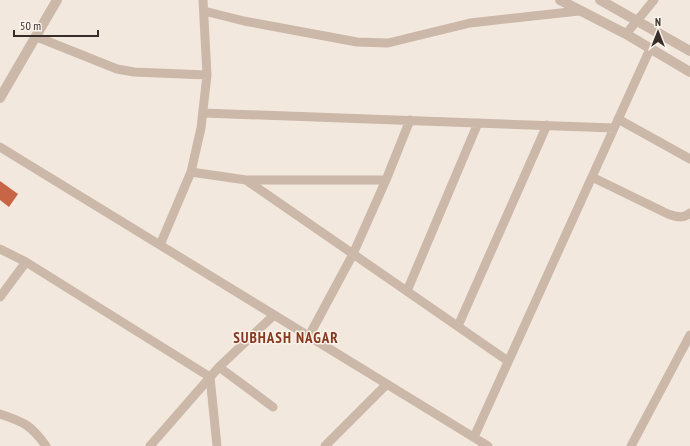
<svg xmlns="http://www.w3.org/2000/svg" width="690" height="446" font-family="'PT Sans Narrow',sans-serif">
  <rect width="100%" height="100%" fill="#f3e8dd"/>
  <path fill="#c86546" d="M 0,181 L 18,194 L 9,207 L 0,200 Z"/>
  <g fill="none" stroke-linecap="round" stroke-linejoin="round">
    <path stroke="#cbb8a9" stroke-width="9" d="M 204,11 L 244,21 L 357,42 L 388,43 L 470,23 L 579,11
      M 626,34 L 654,0
      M 37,37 L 117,69 L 134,72 L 207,75
      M 203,113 L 614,128
      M 618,119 L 690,159
      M 0,147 L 488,446
      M 191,172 L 246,180 L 386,180
      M 592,177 L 668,214 C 676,217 684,219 690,213
      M 246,180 L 508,361
      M 160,245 L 191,172 L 201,128 L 207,75 L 203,0
      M 0,249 L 26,262 L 0,297
      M 26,262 L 210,377
      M 407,291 L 478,123
      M 458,326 L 547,125
      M 309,336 L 353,254 L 386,180 L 410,120
      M 219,367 L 273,407
      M 210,377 L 217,446
      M 0,414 C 24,422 31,425 46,446
      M 474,437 L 650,49
      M 150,446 L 219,367 L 274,315
      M 325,446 L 387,384
      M 631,446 L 690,335"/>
    <path stroke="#cbb8a9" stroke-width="10" d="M 560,0 L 626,34 L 690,72
      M 600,0 L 690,51
      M 0,98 L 57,0"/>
  </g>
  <g text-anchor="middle" stroke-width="3" stroke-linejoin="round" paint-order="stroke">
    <g font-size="15" font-weight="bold" letter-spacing="1" fill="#893820" stroke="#faf3ea">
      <text x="286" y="343">SUBHASH NAGAR</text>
    </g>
  </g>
  <g transform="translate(658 32)" stroke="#faf3ea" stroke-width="3" paint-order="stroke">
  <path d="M0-3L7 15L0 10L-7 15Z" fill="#382e29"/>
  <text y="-6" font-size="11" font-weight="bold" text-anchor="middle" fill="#382e29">N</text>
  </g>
  <path d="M14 30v6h84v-6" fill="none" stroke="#382e29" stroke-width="2"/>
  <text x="20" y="30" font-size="12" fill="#382e29" stroke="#faf3ea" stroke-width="3" paint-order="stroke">50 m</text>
</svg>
